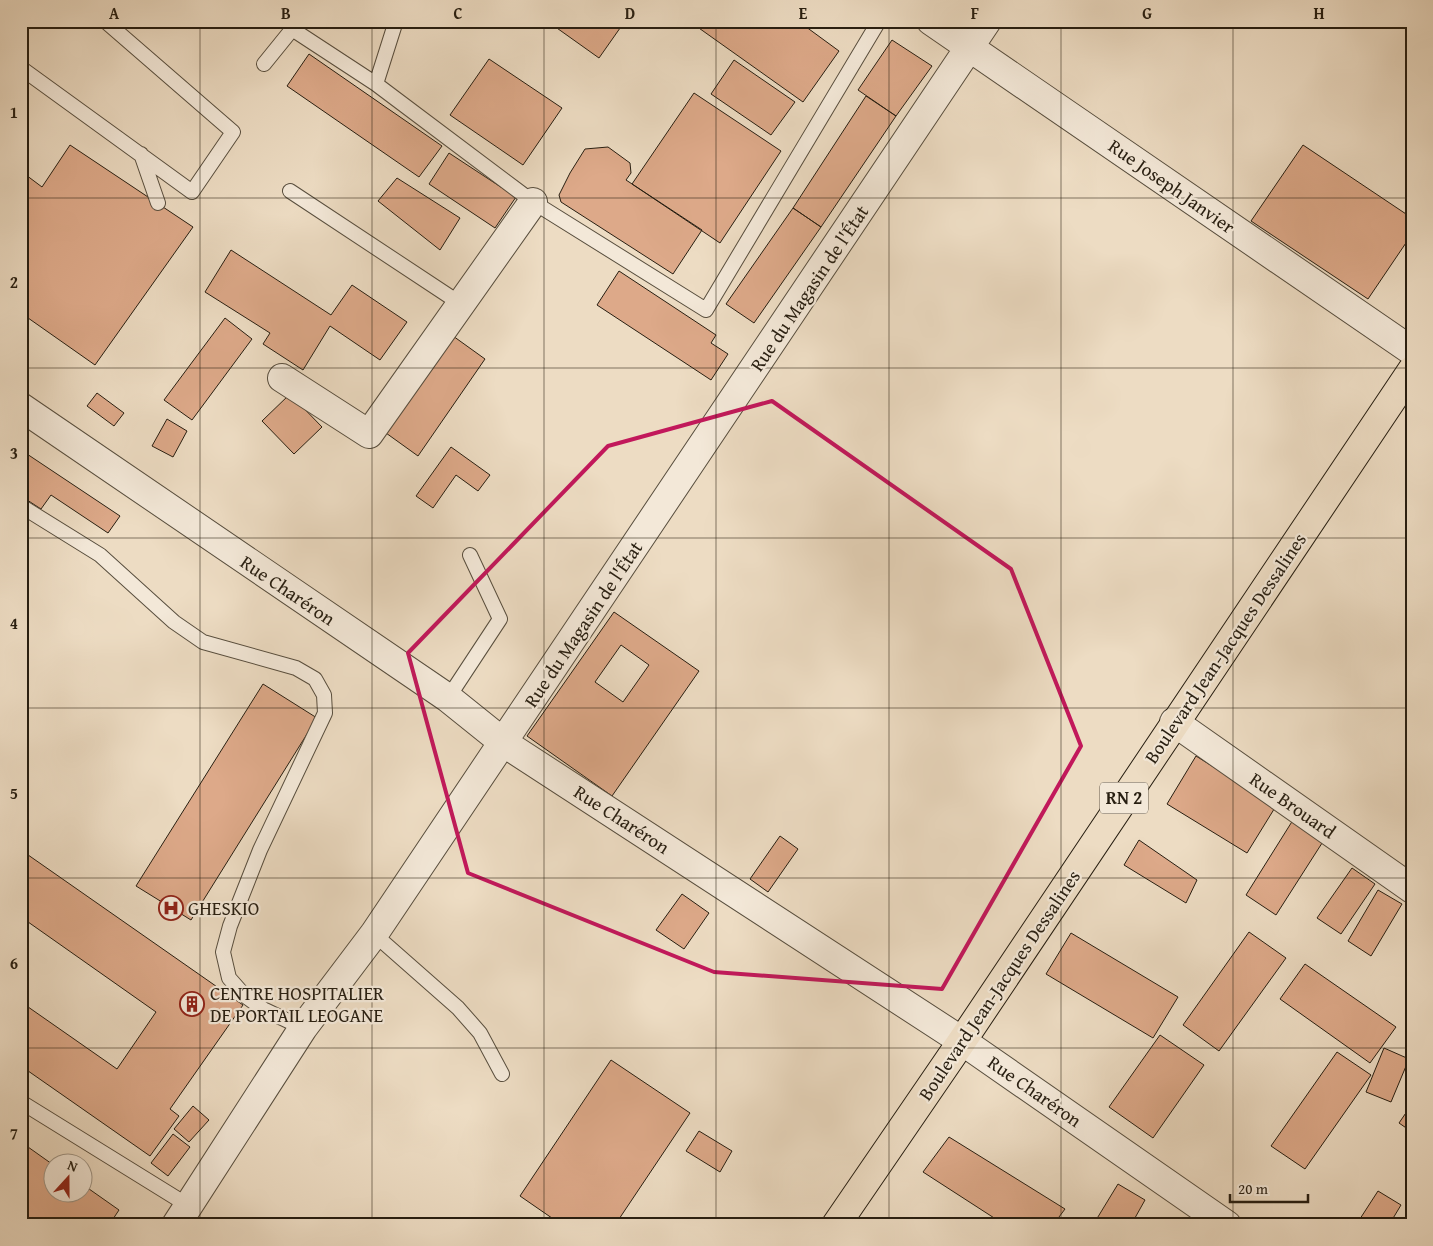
<svg xmlns="http://www.w3.org/2000/svg" width="1433" height="1246" font-family="'Gentium Book Plus',serif">
  <rect width="100%" height="100%" fill="#eddcc3"/>
  <filter id="stains"><feTurbulence type="fractalNoise" baseFrequency=".004" numOctaves="4"/><feColorMatrix values="0 0 0 0 .2 0 0 0 0 .09 0 0 0 0 .02 0 0 0 .5 -.17"/></filter>
  <radialGradient id="worn" r=".72"><stop offset=".6" stop-color="#630" stop-opacity="0"/><stop offset="1" stop-color="#630" stop-opacity=".3"/></radialGradient>
  <path fill="#dda989" stroke="#271e11" fill-rule="evenodd" d="M 547,21 L 625,21 L 599,58 Z
    M 689,21 L 798,21 L 839,51 L 803,102 Z
    M 892,40 L 932,66 L 896,116 L 858,90 Z
    M 309,54 L 442,146 L 419,177 L 287,86 Z
    M 489,59 L 562,108 L 523,165 L 450,115 Z
    M 734,60 L 795,102 L 771,135 L 711,94 Z
    M 694,93 L 781,151 L 720,243 L 632,184 Z
    M 866,96 L 896,116 L 821,227 L 793,208 Z
    M 70,145 L 193,227 L 95,365 L 21,313 L 21,182 L 26,175 L 42,187 Z
    M 1303,145 L 1412,218 L 1412,234 L 1368,299 L 1251,221 Z
    M 608,147 L 630,163 L 631,173 L 626,180 L 702,230 L 673,274 L 561,202 L 559,195 L 570,173 L 585,149 Z
    M 449,153 L 516,197 L 495,228 L 429,184 Z
    M 397,178 L 460,218 L 440,250 L 378,201 Z
    M 793,208 L 821,227 L 754,323 L 726,304 Z
    M 231,250 L 331,315 L 352,285 L 407,322 L 380,360 L 330,326 L 303,370 L 263,344 L 270,333 L 205,292 Z
    M 619,271 L 716,335 L 711,343 L 728,354 L 711,380 L 597,305 Z
    M 225,318 L 252,339 L 192,420 L 164,400 Z
    M 453,336 L 485,359 L 418,456 L 386,433 Z
    M 97,393 L 124,413 L 114,426 L 87,406 Z
    M 290,394 L 322,427 L 294,454 L 262,421 Z
    M 167,419 L 187,431 L 173,457 L 152,446 Z
    M 451,447 L 490,475 L 478,491 L 456,475 L 433,508 L 416,496 Z
    M 21,450 L 120,516 L 108,533 L 51,495 L 41,509 L 21,496 Z
    M 614,612 L 699,671 L 612,796 L 527,736 ZM 621,645 L 649,665 L 623,702 L 595,682 Z
    M 263,684 L 317,718 L 191,920 L 136,886 Z
    M 1196,756 L 1276,806 L 1247,853 L 1167,804 Z
    M 1293,820 L 1324,840 L 1276,915 L 1246,895 Z
    M 780,836 L 798,849 L 768,892 L 750,879 Z
    M 1139,840 L 1197,880 L 1186,903 L 1124,865 Z
    M 21,850 L 243,1005 L 170,1109 L 179,1116 L 150,1156 L 21,1066 L 21,1002 L 117,1069 L 156,1012 L 21,917 Z
    M 1352,868 L 1375,884 L 1341,934 L 1317,918 Z
    M 1378,890 L 1402,904 L 1371,956 L 1348,941 Z
    M 682,894 L 709,913 L 684,949 L 656,930 Z
    M 1249,932 L 1286,958 L 1219,1051 L 1183,1025 Z
    M 1071,933 L 1178,997 L 1153,1038 L 1046,974 Z
    M 1305,964 L 1396,1027 L 1370,1063 L 1280,999 Z
    M 1160,1035 L 1204,1065 L 1153,1138 L 1109,1107 Z
    M 1384,1048 L 1409,1059 L 1391,1102 L 1366,1092 Z
    M 1337,1052 L 1371,1075 L 1305,1169 L 1271,1146 Z
    M 611,1060 L 690,1113 L 615,1225 L 562,1225 L 520,1196 Z
    M 1412,1104 L 1412,1132 L 1399,1123 Z
    M 193,1106 L 209,1120 L 189,1142 L 174,1129 Z
    M 699,1131 L 732,1151 L 720,1172 L 686,1151 Z
    M 173,1134 L 190,1147 L 168,1176 L 151,1163 Z
    M 949,1137 L 1065,1209 L 1053,1225 L 1005,1225 L 923,1172 Z
    M 21,1142 L 52,1164 L 52,1194 L 82,1194 L 82,1184 L 119,1210 L 109,1225 L 21,1225 Z
    M 1118,1184 L 1145,1200 L 1131,1225 L 1093,1225 Z
    M 1378,1191 L 1401,1205 L 1389,1225 L 1356,1225 Z"/>
  <g fill="none" stroke-linecap="round" stroke-linejoin="round">
    <defs>
      <path id="service" d="M 292,29 L 376,84 L 533,202 L 706,310 L 879,21
        M 264,64 L 298,22
        M 21,68 L 192,192 L 233,132 L 105,21
        M 376,84 L 396,21
        M 141,154 L 158,203
        M 290,191 L 461,304
        M 21,506 L 100,555 L 174,622 L 203,642 L 296,668 L 315,679 L 324,695 L 325,713 L 260,850 L 230,926 L 223,952 L 229,978 L 244,995 L 263,1009 L 303,1028
        M 448,698 L 500,619 L 470,555
        M 374,934 L 458,1008 L 480,1033 L 502,1074
        M 21,1102 L 189,1206"/>
      <path id="minor" d="M 931,21 L 1412,351
        M 282,378 L 369,434 L 533,202
        M 21,407 L 448,698 L 504,743 L 962,1041 L 1227,1225
        M 1174,722 L 1412,889
        M 176,1225 L 303,1028 L 374,934 L 987,21"/>
      <path id="primary" d="M 836,1225 L 962,1041 L 1412,370"/>
    </defs>
    <use href="#service" stroke="#584e3e" stroke-width="16"/>
    <use href="#minor" stroke="#584e3e" stroke-width="30"/>
    <use href="#primary" stroke="#271e11" stroke-width="30"/>
    <use href="#service" stroke="#f3e8d8" stroke-width="14"/>
    <use href="#minor" stroke="#f3e8d8" stroke-width="28"/>
    <use href="#primary" stroke="#eddcc3" stroke-width="28"/>
  </g>
  <path fill="none" stroke="#c2185b" stroke-width="4" stroke-linejoin="round" d="M 772,401 L 1011,569 L 1081,746 L 942,989 L 714,972 L 468,873 L 408,653 L 608,446 Z"/>
  <path fill="none" stroke="#271e11" stroke-width="1" stroke-opacity="0.55" d="M 200,21 L 200,1225M 372,21 L 372,1225M 544,21 L 544,1225M 716,21 L 716,1225M 889,21 L 889,1225M 1061,21 L 1061,1225M 1233,21 L 1233,1225M 21,198 L 1412,198M 21,368 L 1412,368M 21,538 L 1412,538M 21,708 L 1412,708M 21,878 L 1412,878M 21,1048 L 1412,1048"/>
  <defs>
    <symbol id="hospital-ring" viewBox="-11 -11 22 22"><circle r="9.5" fill="#f3e8d8" stroke="#8f2418" stroke-width="1.5"/><path d="M-5-5h3v3.5h4V-5h3V5h-3V1.5h-4V5h-3Z" fill="#8f2418"/></symbol>
    <symbol id="building-ring" viewBox="-11 -11 22 22"><circle r="9.5" fill="#f3e8d8" stroke="#8f2418" stroke-width="1.5"/><path d="M-4-6H4V6H1V3H-1V6H-4ZM-2.5-4.3h1.7v1.8h-1.7ZM.8-4.3h1.7v1.8H.8ZM-2.5-1h1.7V.8h-1.7ZM.8-1h1.7V.8H.8Z" fill="#8f2418"/></symbol>
  </defs>
  <g fill-rule="evenodd">
    <use href="#hospital-ring" x="157" y="894" width="28" height="28"/>
    <use href="#building-ring" x="178" y="990" width="28" height="28"/>
  </g>
  <g text-anchor="middle" stroke-width="4.5" stroke-linejoin="round" paint-order="stroke">
    <rect fill="#f3e8d8" stroke="#645b4d" stroke-width="1" x="1100" y="782.5" width="48" height="31" rx="4"/>
    <g font-size="18" font-weight="bold" fill="#271e11">
      <text x="1124" y="804">RN 2</text>
    </g>
    <g font-size="19" fill="#271e11" stroke="#f3e8d8">
      <text transform="translate(1172 186) rotate(35)" y="7">Rue Joseph Janvier</text>
      <text transform="translate(809 288) rotate(-56)" y="7">Rue du Magasin de l'État</text>
      <text transform="translate(288 590) rotate(34)" y="7">Rue Charéron</text>
      <text transform="translate(583 624) rotate(-56)" y="7">Rue du Magasin de l'État</text>
      <text transform="translate(1225 648) rotate(-56)" y="7">Boulevard Jean-Jacques Dessalines</text>
      <text transform="translate(1293 805) rotate(35)" y="7">Rue Brouard</text>
      <text transform="translate(622 819) rotate(33)" y="7">Rue Charéron</text>
      <text transform="translate(999 985) rotate(-56)" y="7">Boulevard Jean-Jacques Dessalines</text>
      <text transform="translate(1035 1091) rotate(35)" y="7">Rue Charéron</text>
    </g>
    <g font-size="19" fill="#271e11" stroke="#f3e8d8" text-anchor="start">
      <text x="188" y="915">GHESKIO</text>
      <text x="210" y="1000">CENTRE HOSPITALIER<tspan x="210" dy="22">DE PORTAIL LEOGANE</tspan></text>
    </g>
  </g>
  <rect width="1433" height="1246" fill="none" stroke="#eddcc3" stroke-width="55"/>
  <g transform="translate(68 1178) rotate(21)"><circle r="24" fill="#f3e8d8" stroke="#a19788"/>
  <path d="M0-4L9 19L0 12L-9 19Z" fill="#8f2418"/>
  <text y="-8" font-size="14" font-weight="bold" text-anchor="middle" fill="#271e11">N</text>
  </g>
  <path d="M1230 1194v8h78v-8" fill="none" stroke="#271e11" stroke-width="2.5"/>
  <text x="1238" y="1194" font-size="15" fill="#271e11" stroke="#f3e8d8" stroke-width="4" paint-order="stroke">20 m</text>
  <rect x="28" y="28" width="1378" height="1190" fill="none" stroke="#271e11" stroke-width="2"/>
  <g font-size="16" text-anchor="middle" font-weight="bold" fill="#271e11">
    <text x="114" y="19">A</text>
    <text x="286" y="19">B</text>
    <text x="458" y="19">C</text>
    <text x="630" y="19">D</text>
    <text x="803" y="19">E</text>
    <text x="975" y="19">F</text>
    <text x="1147" y="19">G</text>
    <text x="1319" y="19">H</text>
    <text x="14" y="118">1</text>
    <text x="14" y="288">2</text>
    <text x="14" y="459">3</text>
    <text x="14" y="629">4</text>
    <text x="14" y="799">5</text>
    <text x="14" y="969">6</text>
    <text x="14" y="1139">7</text>
  </g>
  <rect width="100%" height="100%" filter="url(#stains)"/>
  <rect width="100%" height="100%" fill="url(#worn)"/>
</svg>
